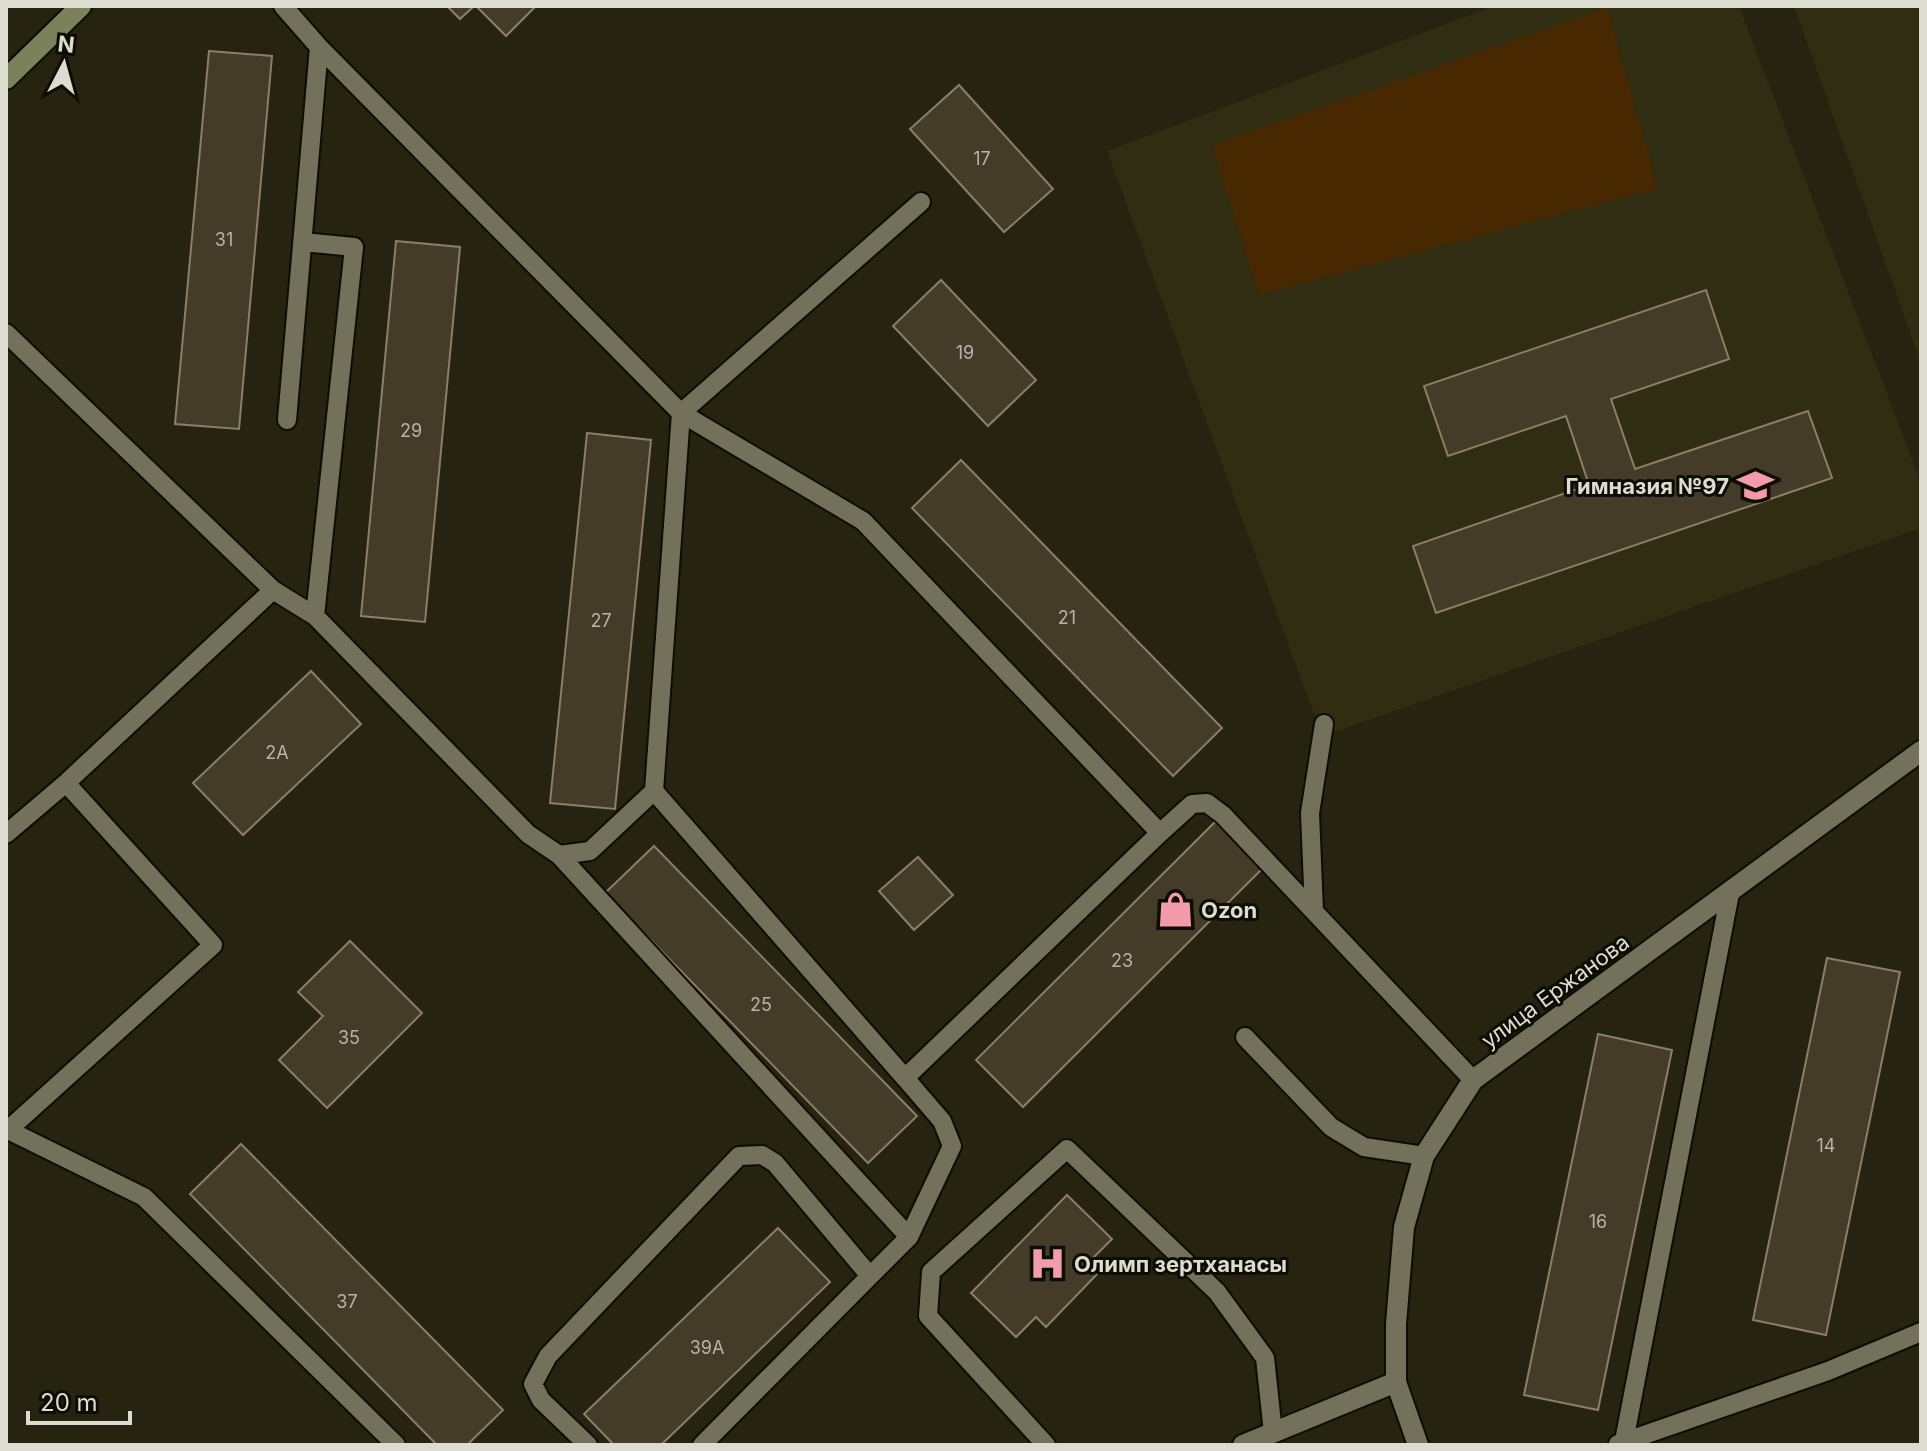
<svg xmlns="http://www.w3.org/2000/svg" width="1927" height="1451" font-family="Inter,sans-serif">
  <rect width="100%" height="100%" fill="#262410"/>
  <path fill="#302d12" d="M 1494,6 L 1739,6 L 1921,483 L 1921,528 L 1322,736 L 1107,151 Z
    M 1794,6 L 1921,6 L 1921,363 Z"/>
  <path fill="#482800" d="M 1607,8 L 1658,188 L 1259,295 L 1212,145 Z"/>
  <path fill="#443b28" stroke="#897f6a" stroke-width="2" d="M 447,6 L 474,6 L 460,19 Z
    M 476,6 L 536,6 L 506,36 Z
    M 209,51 L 272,56 L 239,429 L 175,424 Z
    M 959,85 L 1053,189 L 1004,232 L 910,129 Z
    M 396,241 L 460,247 L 425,622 L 361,616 Z
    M 941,280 L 1036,380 L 988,426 L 893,326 Z
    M 1706,290 L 1729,359 L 1611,399 L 1635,469 L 1808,411 L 1832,478 L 1436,613 L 1413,546 L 1589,485 L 1566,416 L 1448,456 L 1424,386 Z
    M 587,433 L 651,440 L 615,809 L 550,803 Z
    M 961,460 L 1222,728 L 1173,776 L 912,508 Z
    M 311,671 L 361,724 L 243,835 L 193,783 Z
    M 1221,816 L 1268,863 L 1023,1107 L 976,1060 Z
    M 654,846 L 917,1116 L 868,1163 L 605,893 Z
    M 918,857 L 953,895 L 914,930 L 879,891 Z
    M 350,941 L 422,1013 L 327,1108 L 279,1060 L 323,1016 L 298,992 Z
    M 1827,958 L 1900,972 L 1826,1335 L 1753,1320 Z
    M 1598,1034 L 1672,1050 L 1598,1410 L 1524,1395 Z
    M 241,1144 L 503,1410 L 467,1445 L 437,1445 L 190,1194 Z
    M 1067,1195 L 1112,1239 L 1092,1259 L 1102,1269 L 1046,1327 L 1036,1317 L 1016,1337 L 971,1293 Z
    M 778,1228 L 830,1282 L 661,1445 L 614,1445 L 584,1414 Z"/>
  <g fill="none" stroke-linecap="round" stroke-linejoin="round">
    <defs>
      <path id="lane" d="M 283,6 L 319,47 L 681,413 L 863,521 L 1160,833 L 905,1078 L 654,791 L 681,413 L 921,202
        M 303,242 L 354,247 L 315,616
        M 6,333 L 273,590 L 315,616 L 528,834 L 559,855 L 590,851 L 654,791
        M 287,420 L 319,47
        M 66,783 L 213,945 L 8,1130 L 144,1197 L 396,1445
        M 1160,833 L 1192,804 L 1207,803 L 1223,815 L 1473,1080
        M 6,834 L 66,783 L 273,590
        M 559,855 L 909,1237
        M 1314,911 L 1310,813 L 1324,724
        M 1245,1037 L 1331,1127 L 1364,1147 L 1424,1156
        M 1624,1441 L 1730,893
        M 1618,1444 L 1828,1371 L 1921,1332
        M 588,1445 L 541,1400 L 533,1384 L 548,1356 L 739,1156 L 762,1155 L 775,1163 L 870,1276 L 909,1237 L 952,1146 L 942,1121 L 905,1078
        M 702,1445 L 870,1276
        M 1046,1445 L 928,1316 L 931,1272 L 1067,1149 L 1217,1292 L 1265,1358 L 1273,1433"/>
      <path id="street" d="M 1243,1445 L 1396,1382
        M 1418,1445 L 1396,1382 L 1396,1324 L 1404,1227 L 1424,1156 L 1473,1080 L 1921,751"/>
      <path id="secondary" d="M 6,79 L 81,6"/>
    </defs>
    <use href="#lane" stroke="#0f0d00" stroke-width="22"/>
    <use href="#street" stroke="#0f0d00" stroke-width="24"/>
    <use href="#secondary" stroke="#0f0d00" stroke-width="24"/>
    <use href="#lane" stroke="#73715b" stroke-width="18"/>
    <use href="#street" stroke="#73715b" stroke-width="20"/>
    <use href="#secondary" stroke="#7b815a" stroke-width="20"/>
  </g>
  <defs>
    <symbol id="school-bare" viewBox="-9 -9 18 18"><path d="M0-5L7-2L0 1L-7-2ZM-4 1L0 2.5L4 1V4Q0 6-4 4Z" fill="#f39aab" stroke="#0e0d05" stroke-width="2.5" paint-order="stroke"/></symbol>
    <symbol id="shop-bare" viewBox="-9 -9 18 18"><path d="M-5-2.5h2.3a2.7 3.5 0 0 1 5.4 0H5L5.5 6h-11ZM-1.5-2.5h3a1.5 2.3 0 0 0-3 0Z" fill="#f39aab" stroke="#0e0d05" stroke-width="2.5" paint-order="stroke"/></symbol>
    <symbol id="hospital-bare" viewBox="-9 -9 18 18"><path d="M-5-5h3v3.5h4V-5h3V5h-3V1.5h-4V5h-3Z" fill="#f39aab" stroke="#0e0d05" stroke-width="2.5" paint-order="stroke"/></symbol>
  </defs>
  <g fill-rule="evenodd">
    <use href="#school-bare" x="1730" y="460" width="51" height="51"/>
    <use href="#shop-bare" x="1150" y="884" width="51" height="51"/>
    <use href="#hospital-bare" x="1022" y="1238" width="51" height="51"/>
  </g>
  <g text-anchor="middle" stroke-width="6" stroke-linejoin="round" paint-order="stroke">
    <g font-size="18" fill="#b7b4a6">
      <text x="982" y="165">17</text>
      <text x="224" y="246">31</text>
      <text x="965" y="359">19</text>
      <text x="411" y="437">29</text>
      <text x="1067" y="624">21</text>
      <text x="601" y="627">27</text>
      <text x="277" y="759">2А</text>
      <text x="1122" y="967">23</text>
      <text x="761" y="1011">25</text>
      <text x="349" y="1044">35</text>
      <text x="1826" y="1152">14</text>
      <text x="1598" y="1228">16</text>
      <text x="347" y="1308">37</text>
      <text x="707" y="1354">39А</text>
    </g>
    <g font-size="22" font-weight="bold" fill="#dddcd0" stroke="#0e0d05" text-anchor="start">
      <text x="1729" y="494" text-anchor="end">Гимназия №97</text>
      <text x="1201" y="918">Ozon</text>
      <text x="1074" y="1272">Олимп зертханасы</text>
    </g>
    <g font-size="22" fill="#dddcd0" stroke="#0e0d05">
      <text transform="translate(1555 991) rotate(-36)" y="8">улица Ержанова</text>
    </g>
  </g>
  <rect width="1927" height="1451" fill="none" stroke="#dddcd0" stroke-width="16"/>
  <g transform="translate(64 64) rotate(6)" stroke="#0e0d05" stroke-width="6" paint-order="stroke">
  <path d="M0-6L14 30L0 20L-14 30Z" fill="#dddcd0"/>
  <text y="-12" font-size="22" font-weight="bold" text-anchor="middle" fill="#dddcd0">N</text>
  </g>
  <path d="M28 1411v12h102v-12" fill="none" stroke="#dddcd0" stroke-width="4"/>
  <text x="40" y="1411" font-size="24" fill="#dddcd0" stroke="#0e0d05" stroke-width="6" paint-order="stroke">20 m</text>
</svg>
